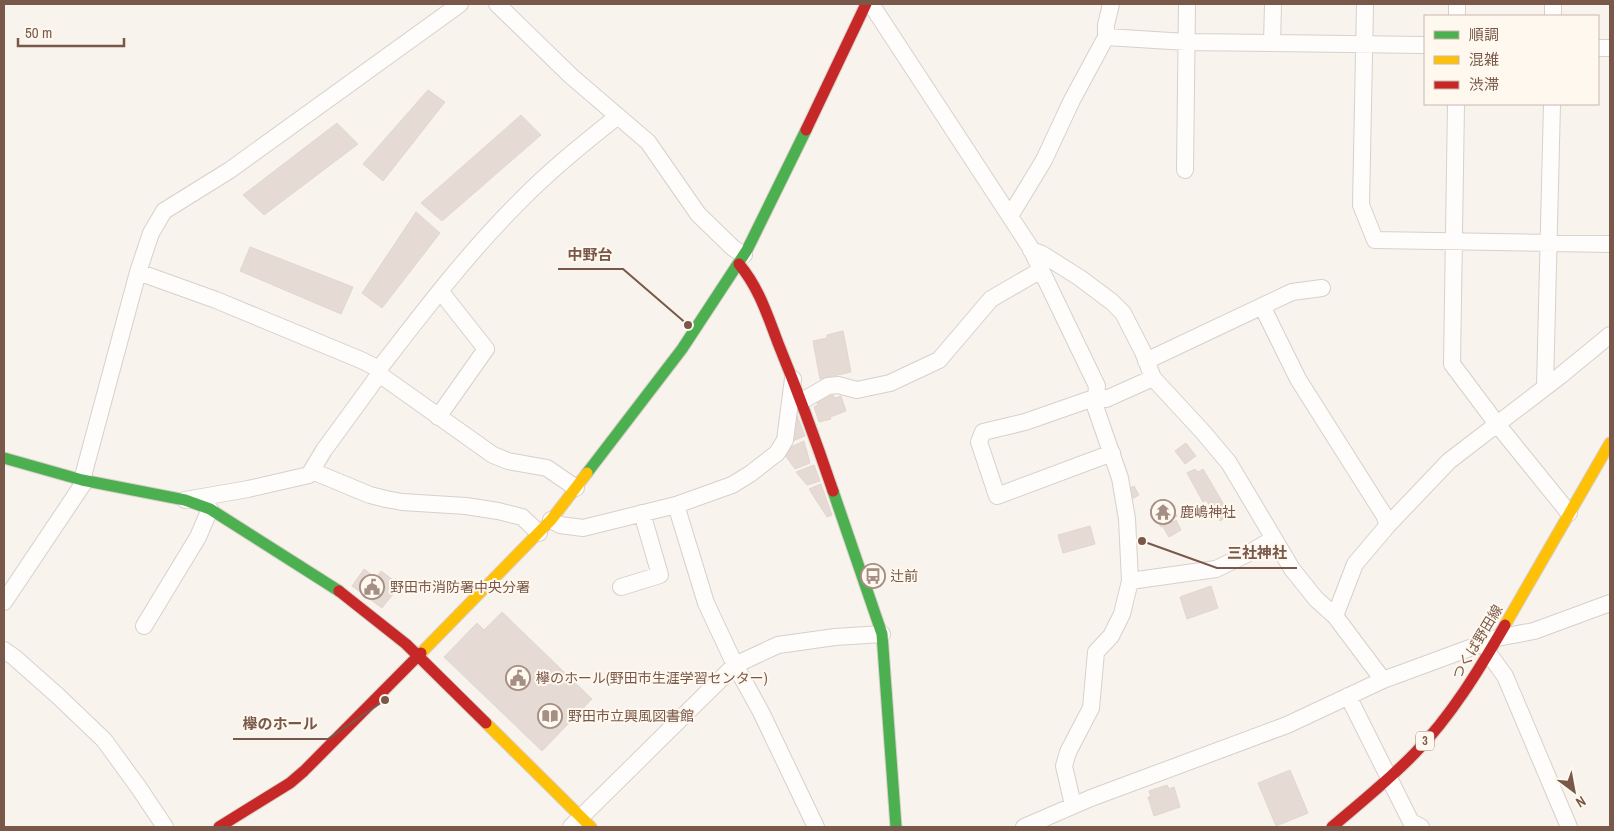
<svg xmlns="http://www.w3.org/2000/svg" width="1614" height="831" font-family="'Archivo Narrow','Noto Sans JP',sans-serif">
  <rect width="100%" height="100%" fill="#f8f3ed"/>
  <path fill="#e5dbd4" stroke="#e2d6ce" d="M 428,90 L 445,102 L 383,181 L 363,164 Z
    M 521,115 L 541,135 L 442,221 L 421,203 Z
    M 337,123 L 358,144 L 264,215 L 243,195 Z
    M 416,212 L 440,233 L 382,308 L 362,293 Z
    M 250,247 L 353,287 L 341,314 L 240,271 Z
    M 843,331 L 851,372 L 820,379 L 813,341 L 827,338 L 827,335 Z
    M 833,395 L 835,398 L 841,396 L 846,411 L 830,417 L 831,419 L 819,422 L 814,407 L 818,405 L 816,401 Z
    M 795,410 L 805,436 L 788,443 Z
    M 804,441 L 810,463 L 795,469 L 782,451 Z
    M 1186,443 L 1196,456 L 1185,464 L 1175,451 Z
    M 814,465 L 820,481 L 807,485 L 796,472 Z
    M 1195,469 L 1198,472 L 1203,469 L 1230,515 L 1220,521 L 1206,500 L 1203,502 L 1187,473 Z
    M 821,484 L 832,515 L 827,517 L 809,489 Z
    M 1134,486 L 1139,495 L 1132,499 L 1127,490 Z
    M 1165,504 L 1167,506 L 1170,505 L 1177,516 L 1171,520 L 1173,522 L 1176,520 L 1181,530 L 1169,537 L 1163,527 L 1165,525 L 1161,527 L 1153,515 L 1157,512 L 1155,510 Z
    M 1196,506 L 1199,512 L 1188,519 L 1184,513 Z
    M 1090,526 L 1095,544 L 1063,553 L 1058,535 Z
    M 364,569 L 376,578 L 381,571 L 400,585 L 382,608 L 352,586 Z
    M 1211,586 L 1218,608 L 1187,619 L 1180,597 Z
    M 502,612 L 592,699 L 542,751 L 444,657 L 477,623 L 484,630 Z
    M 1290,770 L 1308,813 L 1276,826 L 1258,783 Z
    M 1167,785 L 1169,789 L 1174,787 L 1180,807 L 1154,816 L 1148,797 L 1151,797 L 1149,791 Z"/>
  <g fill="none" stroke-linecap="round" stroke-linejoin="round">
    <defs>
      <path id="street" d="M 497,4 L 571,76 L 648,142 L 698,214 L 733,248 L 744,255
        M 871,4 L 1030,247 L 1097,386 L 1095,406 L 1120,478 L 1127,519 L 1130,581 L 1122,614 L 1111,636 L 1096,652 L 1091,708 L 1068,752 L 1064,766 L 1073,805
        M 1365,4 L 1361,205 L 1375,240 L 1610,244
        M 1457,16 L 1457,4
        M 1553,16 L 1553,4
        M 1106,37 L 1187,42 L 1425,45
        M 1272,43 L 1273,4
        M 1598,48 L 1610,48
        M 1456,104 L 1452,364 L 1497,424 L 1569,513
        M 1185,170 L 1187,4
        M 1010,216 L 1044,160 L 1072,100 L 1106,37 L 1106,25 L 1111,4
        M 1031,250 L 1042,254 L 1080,278 L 1112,302 L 1123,313 L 1143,352 L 1153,378 L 1203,432 L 1229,463 L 1292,569 L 1316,599 L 1335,616 L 1383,680
        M 138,272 L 216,300 L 361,360 L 379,369
        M 1262,306 L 1298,379 L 1384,515 L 1388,525
        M 1146,361 L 1292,292 L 1322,288
        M 379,374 L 493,455 L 508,461 L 547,468 L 576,488
        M 1545,387 L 1552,104
        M 1096,395 L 1106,399 L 1153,378
        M 1095,400 L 1088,400 L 1025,422 L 983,432 L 979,442 L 997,496 L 1112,453
        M 802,401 L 828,386 L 838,385 L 857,390 L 890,383 L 939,360 L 991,299 L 1041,270
        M 438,417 L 486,349 L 441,292
        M 312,471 L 370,495 L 386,499 L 402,502 L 466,506 L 498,511 L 522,517 L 539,533
        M 82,480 L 138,272 L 151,233 L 164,211 L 230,170 L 460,4
        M 185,500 L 248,489 L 309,475 L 324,450 L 370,387 L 379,374 L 379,369 C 423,312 467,254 518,203 C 549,171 584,143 618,116
        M 676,505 L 706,603 L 735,665 L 761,712 L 816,827
        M 551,520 L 560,525 L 583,528 L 676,505 L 732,485 L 750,474 L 777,453 L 785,440 L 793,379
        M 1130,581 L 1216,569 L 1251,552 L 1273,539
        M 621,587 L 660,575 L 642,513
        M 4,602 L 85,481
        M 1335,616 L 1355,564 L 1388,525 L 1449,461 L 1560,376 L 1610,335
        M 144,626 L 198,537 L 210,509
        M 4,650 L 14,657 L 58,696 L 104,740 L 139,788 L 165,827
        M 1489,654 L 1505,676 L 1569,827
        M 1348,696 L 1411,822 L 1421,827
        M 571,827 L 735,665 L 778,645 L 835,637 L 882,634
        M 1024,827 L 1091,798 L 1287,725 L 1383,680 L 1497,638 L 1534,631 L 1610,603"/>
      <path id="fast" d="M 4,458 L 82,480 L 185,500 L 210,509 L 339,591
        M 587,473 L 682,349 L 747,250 L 806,130
        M 833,491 L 882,634 L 896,827"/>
      <path id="slow" d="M 1505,625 L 1610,443
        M 421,653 L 551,520 L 587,473
        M 486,723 L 591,827"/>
      <path id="jam" d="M 806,130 L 866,4
        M 739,264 C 759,288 767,314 778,343 C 798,392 816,441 833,491
        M 339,591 L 406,644 L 486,723
        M 219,827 L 290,783 L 304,771 L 421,653
        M 1332,827 C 1360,803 1389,780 1415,753 C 1451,716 1479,670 1505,625"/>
    </defs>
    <use href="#street" stroke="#d7d0cb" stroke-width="18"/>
    <use href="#fast" stroke="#d8cfc9" stroke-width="13"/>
    <use href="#slow" stroke="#d8cfc9" stroke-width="13"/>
    <use href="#jam" stroke="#d8cfc9" stroke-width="13"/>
    <use href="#street" stroke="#fefdfc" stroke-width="16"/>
    <use href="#fast" stroke="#4caf50" stroke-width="11"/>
    <use href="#slow" stroke="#ffc107" stroke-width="11"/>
    <use href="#jam" stroke="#c62828" stroke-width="11"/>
  </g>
  <defs>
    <symbol id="temple-ring" viewBox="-11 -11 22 22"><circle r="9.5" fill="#fff8ef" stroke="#a58e83" stroke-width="1.5"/><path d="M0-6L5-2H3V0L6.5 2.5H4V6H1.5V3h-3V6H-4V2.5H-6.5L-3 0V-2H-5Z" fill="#a58e83"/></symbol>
    <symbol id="bus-ring" viewBox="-11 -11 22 22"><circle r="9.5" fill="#fff8ef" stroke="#a58e83" stroke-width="1.5"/><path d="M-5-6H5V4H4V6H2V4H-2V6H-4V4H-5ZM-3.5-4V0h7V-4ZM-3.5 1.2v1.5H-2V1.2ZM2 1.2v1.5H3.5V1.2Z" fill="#a58e83"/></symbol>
    <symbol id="civic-ring" viewBox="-11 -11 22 22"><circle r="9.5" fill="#fff8ef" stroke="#a58e83" stroke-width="1.5"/><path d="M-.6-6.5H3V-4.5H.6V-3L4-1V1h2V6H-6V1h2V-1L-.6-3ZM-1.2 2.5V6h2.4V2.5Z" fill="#a58e83"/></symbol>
    <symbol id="library-ring" viewBox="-11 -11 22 22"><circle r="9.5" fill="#fff8ef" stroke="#a58e83" stroke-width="1.5"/><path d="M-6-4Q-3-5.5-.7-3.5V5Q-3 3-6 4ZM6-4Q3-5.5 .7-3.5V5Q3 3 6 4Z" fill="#a58e83"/></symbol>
  </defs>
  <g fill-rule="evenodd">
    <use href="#temple-ring" x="1149" y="498" width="28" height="28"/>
    <use href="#bus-ring" x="859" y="562" width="28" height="28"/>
    <use href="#civic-ring" x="358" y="573" width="28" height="28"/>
    <use href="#civic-ring" x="504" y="664" width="28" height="28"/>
    <use href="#library-ring" x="536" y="702" width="28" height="28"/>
  </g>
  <g text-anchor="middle" stroke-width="4" stroke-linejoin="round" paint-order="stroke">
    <rect fill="#fff8ef" stroke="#a1887c" stroke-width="1" x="1416" y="731.5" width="18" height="19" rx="4"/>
    <g font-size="12" font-weight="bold" fill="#79584a">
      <text x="1425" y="745">3</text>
    </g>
    <g font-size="14" fill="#79584a" stroke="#fff8ef" text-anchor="start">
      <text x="1180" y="517">鹿嶋神社</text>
      <text x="890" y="581">辻前</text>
      <text x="390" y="592">野田市消防署中央分署</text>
      <text x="536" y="683">欅のホール(野田市生涯学習センター)</text>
      <text x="568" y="721">野田市立興風図書館</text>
    </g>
    <g font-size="14" fill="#79584a" stroke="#fff8ef">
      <text transform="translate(1477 642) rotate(-59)" y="5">つくば野田線</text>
    </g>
  </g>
  <path fill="none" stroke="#79584a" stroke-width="2" d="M688 325L623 269H558M1142 541L1217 568H1297M385 700L328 739H233"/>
  <g fill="#79584a" stroke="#fff8ef" stroke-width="2">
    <circle cx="688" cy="325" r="5"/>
    <circle cx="1142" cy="541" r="5"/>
    <circle cx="385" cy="700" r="5"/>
  </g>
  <g font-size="15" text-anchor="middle" font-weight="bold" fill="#79584a" stroke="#fff8ef" stroke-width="4" stroke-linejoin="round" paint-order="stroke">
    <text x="590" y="260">中野台</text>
    <text x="1257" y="558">三社神社</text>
    <text x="280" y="729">欅のホール</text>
  </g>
  <rect width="1614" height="831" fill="none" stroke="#79584a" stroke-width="10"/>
  <rect x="1424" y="15" width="175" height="90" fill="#fff8ef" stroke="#c9b8ad"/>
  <rect x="1434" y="31" width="25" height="8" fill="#4caf50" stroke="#c9b8ad"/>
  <text x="1469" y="40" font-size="15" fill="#79584a">順調</text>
  <rect x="1434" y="56" width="25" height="8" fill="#ffc107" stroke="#c9b8ad"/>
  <text x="1469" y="65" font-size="15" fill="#79584a">混雑</text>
  <rect x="1434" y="81" width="25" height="8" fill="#c62828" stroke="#c9b8ad"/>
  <text x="1469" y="90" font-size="15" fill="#79584a">渋滞</text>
  <g transform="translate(1574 791) rotate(148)" stroke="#fff8ef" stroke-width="4" paint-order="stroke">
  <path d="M0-4L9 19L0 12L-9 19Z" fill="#79584a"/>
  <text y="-8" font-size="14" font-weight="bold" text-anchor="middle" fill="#79584a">N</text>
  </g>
  <path d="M18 38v8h106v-8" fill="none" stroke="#79584a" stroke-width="2.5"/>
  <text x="25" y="38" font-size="15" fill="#79584a" stroke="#fff8ef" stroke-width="4" paint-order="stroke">50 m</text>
</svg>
